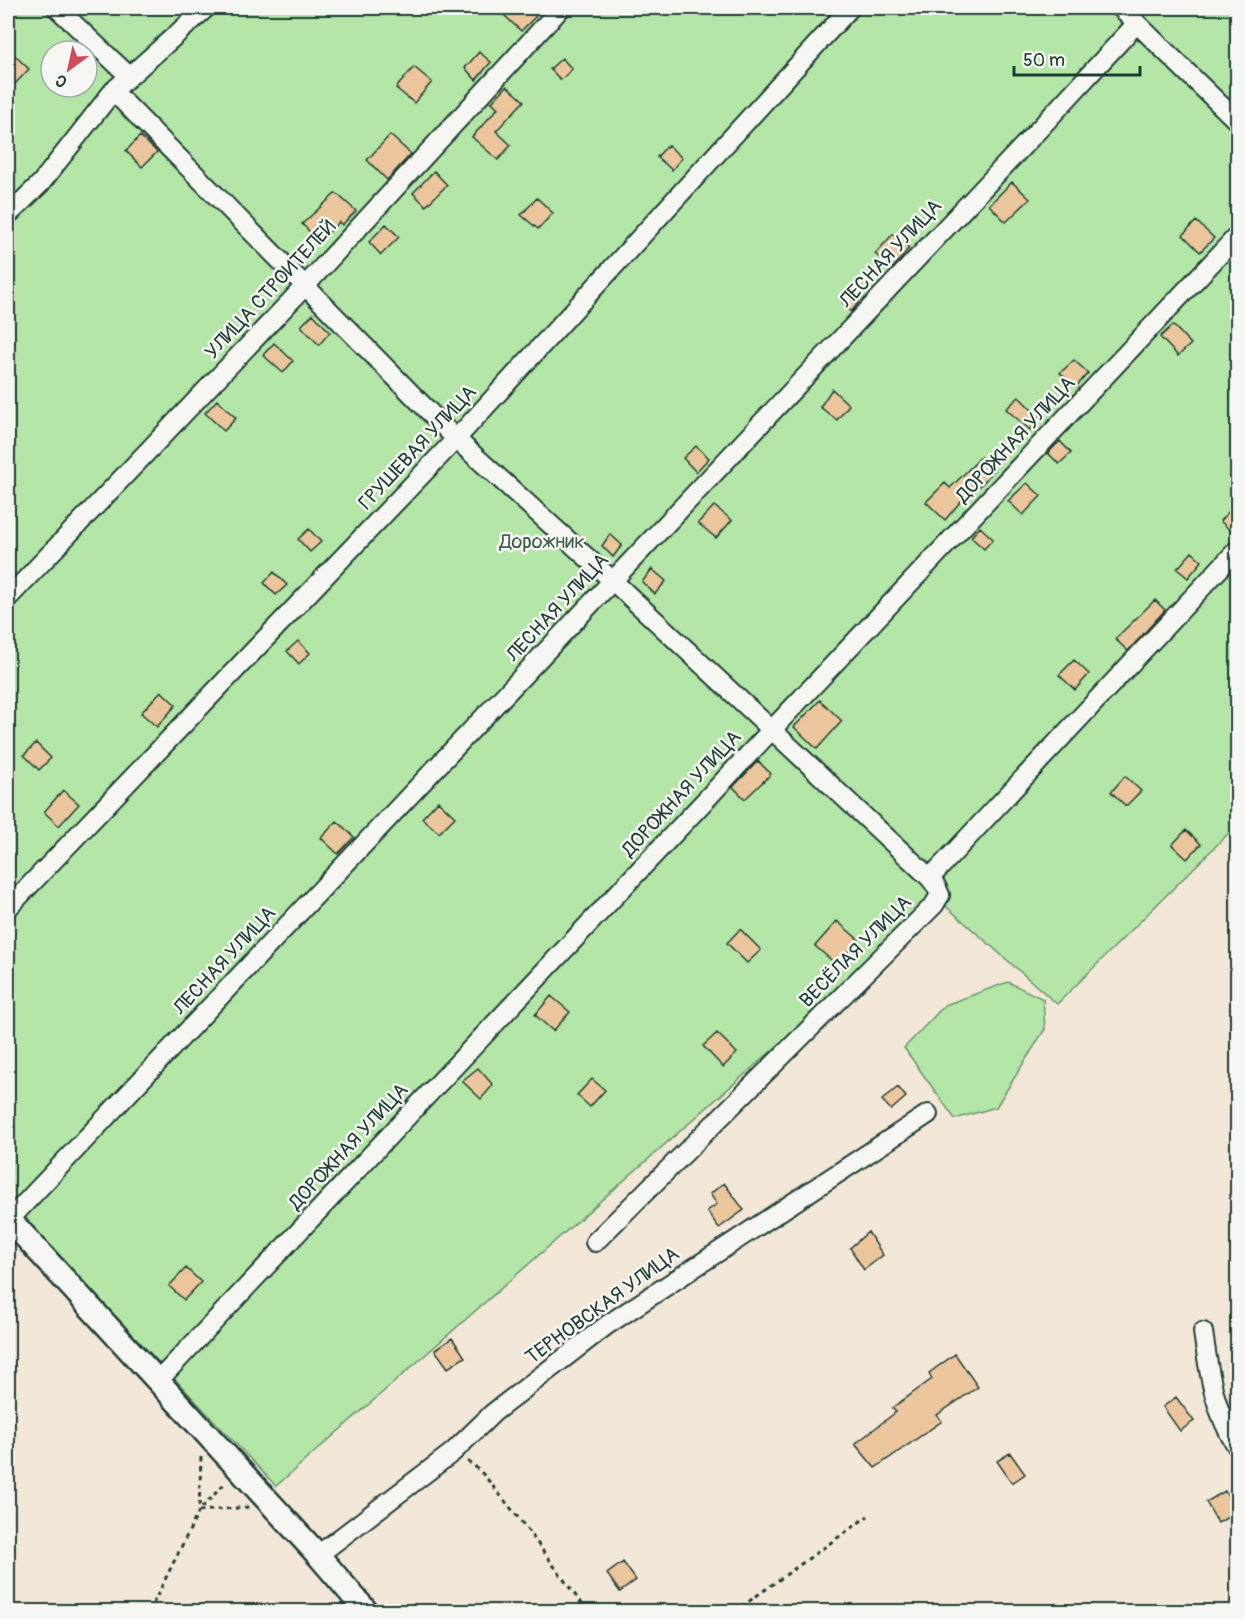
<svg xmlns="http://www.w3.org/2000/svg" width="1245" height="1619" font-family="Pangolin,sans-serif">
  <rect width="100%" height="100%" fill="#f3e8d8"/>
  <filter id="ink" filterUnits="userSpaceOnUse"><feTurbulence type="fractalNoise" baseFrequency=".0167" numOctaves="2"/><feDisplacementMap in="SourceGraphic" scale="12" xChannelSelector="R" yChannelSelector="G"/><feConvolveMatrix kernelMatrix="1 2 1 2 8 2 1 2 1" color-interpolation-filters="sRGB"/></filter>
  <g filter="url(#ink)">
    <path fill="#b3e6a7" stroke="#69926e" stroke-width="1.5" fill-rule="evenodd" d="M 8,8 L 1237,8 L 1237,825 L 1057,1004 L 941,902 L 276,1486 L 8,1203 ZM 51,51 L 87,51 L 87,87 L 51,87 Z
      M 1008,982 L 1043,999 L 1045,1029 L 996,1107 L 955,1119 L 904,1048 L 945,1005 Z"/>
    <path fill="#ecc69c" stroke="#1f3d34" stroke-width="1.5" d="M 513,8 L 529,8 L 537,15 L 521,31 L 505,16 Z
      M 8,49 L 29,69 L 15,84 L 8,77 Z
      M 479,52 L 491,62 L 476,80 L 465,68 Z
      M 562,58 L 572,69 L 561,80 L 550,69 Z
      M 414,67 L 432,82 L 414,103 L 396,88 Z
      M 507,86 L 524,101 L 496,131 L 511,145 L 498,160 L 472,137 L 498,108 L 492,102 Z
      M 390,135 L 411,154 L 387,180 L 367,160 Z
      M 140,136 L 157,152 L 142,167 L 126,151 Z
      M 668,145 L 682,158 L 672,170 L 657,157 Z
      M 434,171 L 447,185 L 426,206 L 413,193 Z
      M 1012,182 L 1030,199 L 1006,222 L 989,205 Z
      M 336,193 L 356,211 L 342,225 L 339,222 L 320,242 L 302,224 Z
      M 537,198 L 553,213 L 538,229 L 521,215 Z
      M 1196,221 L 1214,238 L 1200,252 L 1183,235 Z
      M 386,224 L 399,237 L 381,255 L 369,242 Z
      M 893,234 L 909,248 L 893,268 L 875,254 Z
      M 852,286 L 863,297 L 851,312 L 840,299 Z
      M 313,314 L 330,332 L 319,345 L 301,326 Z
      M 1173,325 L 1191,344 L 1178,356 L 1160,337 Z
      M 274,343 L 293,361 L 283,373 L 263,355 Z
      M 1074,360 L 1088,373 L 1076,387 L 1060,373 Z
      M 832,389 L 849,405 L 837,420 L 820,407 Z
      M 1019,397 L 1040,418 L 1030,430 L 1006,409 Z
      M 217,400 L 236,418 L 224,431 L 205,413 Z
      M 1060,441 L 1071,453 L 1059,464 L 1048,453 Z
      M 696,446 L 709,458 L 696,472 L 683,458 Z
      M 981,457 L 994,470 L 980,486 L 977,482 L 945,520 L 926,502 L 945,483 L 950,488 Z
      M 1027,483 L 1041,496 L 1023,515 L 1008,501 Z
      M 1238,502 L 1238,523 L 1231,531 L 1220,521 Z
      M 714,506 L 732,520 L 716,538 L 698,523 Z
      M 980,527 L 993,539 L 984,549 L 971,537 Z
      M 309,529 L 321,542 L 310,552 L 298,539 Z
      M 610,534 L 622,545 L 613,557 L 602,546 Z
      M 1192,552 L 1202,561 L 1188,578 L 1177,569 Z
      M 652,569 L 666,581 L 655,594 L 642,582 Z
      M 274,572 L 287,585 L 276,595 L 264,583 Z
      M 1155,600 L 1165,610 L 1128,651 L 1115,639 Z
      M 298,641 L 310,653 L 299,664 L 287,651 Z
      M 1074,660 L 1089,674 L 1075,690 L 1059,675 Z
      M 161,691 L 176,705 L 157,727 L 141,713 Z
      M 820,700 L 842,721 L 817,749 L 794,727 Z
      M 36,743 L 51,758 L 39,770 L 24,755 Z
      M 758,761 L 771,774 L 745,799 L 733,787 Z
      M 1125,776 L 1141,791 L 1126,806 L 1111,792 Z
      M 63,790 L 79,804 L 59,826 L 44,812 Z
      M 438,801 L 455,817 L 439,833 L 422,818 Z
      M 337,821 L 354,837 L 338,854 L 321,838 Z
      M 1186,830 L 1201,844 L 1187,859 L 1172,845 Z
      M 837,921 L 859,940 L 837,965 L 815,946 Z
      M 740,929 L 761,950 L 747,963 L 727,943 Z
      M 551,996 L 570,1012 L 553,1031 L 535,1015 Z
      M 717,1033 L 737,1053 L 723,1067 L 703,1046 Z
      M 478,1068 L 493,1085 L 481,1099 L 462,1081 Z
      M 592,1079 L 605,1090 L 590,1107 L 577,1095 Z
      M 898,1087 L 906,1097 L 891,1110 L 882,1100 Z
      M 724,1183 L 744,1210 L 719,1228 L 707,1211 L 717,1204 L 710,1194 Z
      M 868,1232 L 883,1255 L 864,1270 L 850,1248 Z
      M 186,1268 L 201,1282 L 184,1300 L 169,1286 Z
      M 452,1338 L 465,1357 L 448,1368 L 435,1350 Z
      M 955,1354 L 978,1387 L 937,1415 L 942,1421 L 875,1468 L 855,1444 L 896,1412 L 892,1408 L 932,1379 L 929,1373 Z
      M 1176,1397 L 1194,1421 L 1180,1431 L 1163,1407 Z
      M 1010,1453 L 1025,1474 L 1012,1483 L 997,1461 Z
      M 1225,1491 L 1237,1512 L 1218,1523 L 1206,1502 Z
      M 623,1562 L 636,1580 L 620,1592 L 607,1574 Z"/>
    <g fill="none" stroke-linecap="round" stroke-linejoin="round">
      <defs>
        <path id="minor" d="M 57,8 L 128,75
          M 1121,8 L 1238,122
          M 113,91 L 456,439 L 613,581 L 930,878
          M 8,215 L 41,183 L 113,91 L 206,8
          M 8,598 L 305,286 L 561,8
          M 8,908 L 456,439 L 850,8
          M 9,1220 L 1041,127 L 1137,23
          M 595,1242 L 934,905 L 940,895 L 936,886 L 930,878 L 1238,549
          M 1203,1332 C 1209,1373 1214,1412 1238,1448
          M 158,1381 L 1238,235
          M 318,1555 L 453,1452 L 493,1413 L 607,1325 L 928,1114"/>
        <path id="tertiary" d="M 8,1218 L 318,1555 L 367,1612"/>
      </defs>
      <use href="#minor" stroke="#1f3d34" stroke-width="22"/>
      <use href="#tertiary" stroke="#1f3d34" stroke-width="27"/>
      <path stroke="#1f3d34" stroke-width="3" stroke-dasharray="4.5 4.5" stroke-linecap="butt" d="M 201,1457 L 199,1511 L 249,1507
        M 467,1461 C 481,1469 490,1483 500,1495 C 531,1532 558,1573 588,1612
        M 149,1612 L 199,1511 L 225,1483
        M 734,1612 L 868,1516"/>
      <use href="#minor" stroke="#f6f6f2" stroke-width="18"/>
      <use href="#tertiary" stroke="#f6f6f2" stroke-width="22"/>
    </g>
  </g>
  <g text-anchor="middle" stroke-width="5" stroke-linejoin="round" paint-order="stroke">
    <g font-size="20" fill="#1f3d34" stroke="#f6f6f2">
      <text transform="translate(890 253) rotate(-47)" y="7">ЛЕСНАЯ УЛИЦА</text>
      <text transform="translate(270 289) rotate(-47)" y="7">УЛИЦА СТРОИТЕЛЕЙ</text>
      <text transform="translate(1015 439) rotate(-47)" y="7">ДОРОЖНАЯ УЛИЦА</text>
      <text transform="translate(417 447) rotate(-47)" y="7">ГРУШЕВАЯ УЛИЦА</text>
      <text transform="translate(557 607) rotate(-47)" y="7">ЛЕСНАЯ УЛИЦА</text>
      <text transform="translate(681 793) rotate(-47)" y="7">ДОРОЖНАЯ УЛИЦА</text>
      <text transform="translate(855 951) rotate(-45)" y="7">ВЕСЁЛАЯ УЛИЦА</text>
      <text transform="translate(224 960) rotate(-47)" y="7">ЛЕСНАЯ УЛИЦА</text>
      <text transform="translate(348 1146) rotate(-47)" y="7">ДОРОЖНАЯ УЛИЦА</text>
      <text transform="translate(602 1305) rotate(-36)" y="7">ТЕРНОВСКАЯ УЛИЦА</text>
    </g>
    <g font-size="20" fill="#3d5f4b" stroke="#f6f6f2">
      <text x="542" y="548">Дорожник</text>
    </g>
  </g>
  <rect width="1245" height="1619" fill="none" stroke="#f6f6f2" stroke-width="30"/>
  <rect x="15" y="15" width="1215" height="1589" fill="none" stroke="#1f3d34" stroke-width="2" filter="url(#ink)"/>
  <g transform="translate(69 69) rotate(213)"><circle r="28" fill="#f6f6f2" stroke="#a0aca6" stroke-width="1.5"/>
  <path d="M0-4.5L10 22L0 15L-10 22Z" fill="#d1495b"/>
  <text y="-9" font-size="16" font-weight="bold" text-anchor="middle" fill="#1f3d34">С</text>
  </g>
  <path d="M1014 66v9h126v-9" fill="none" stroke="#1f3d34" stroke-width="3"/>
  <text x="1023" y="66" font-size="18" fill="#1f3d34" stroke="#f6f6f2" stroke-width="4.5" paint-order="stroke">50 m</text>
</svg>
